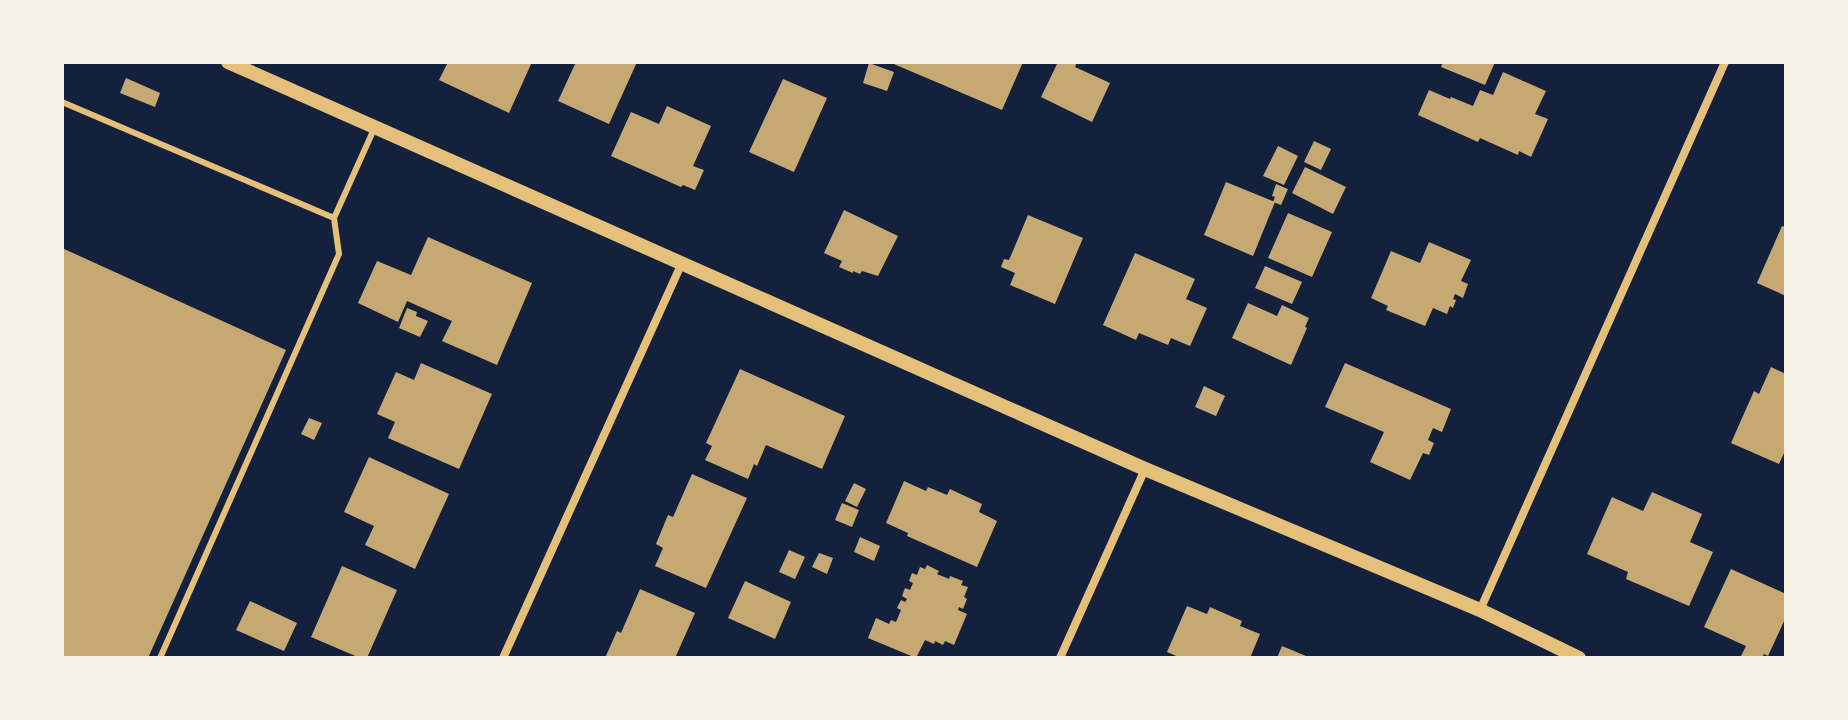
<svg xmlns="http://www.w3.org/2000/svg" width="1848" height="720" font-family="Overpass,sans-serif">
  <rect width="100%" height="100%" fill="#14213d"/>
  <path fill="#c6a872" d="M 448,62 L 532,62 L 509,113 L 439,80 Z
    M 576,62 L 637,62 L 609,124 L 558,101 Z
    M 889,62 L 1023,62 L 1002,110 Z
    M 1058,62 L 1077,62 L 1075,67 L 1110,83 L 1092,122 L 1041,97 Z
    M 1443,62 L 1495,62 L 1485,85 L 1441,67 Z
    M 869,63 L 894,72 L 887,91 L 863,83 Z
    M 1503,72 L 1546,91 L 1535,114 L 1548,119 L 1531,157 L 1519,151 L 1518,155 L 1480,138 L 1478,142 L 1418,115 L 1429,90 L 1450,99 L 1451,97 L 1473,106 L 1480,90 L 1493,95 Z
    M 126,78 L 160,93 L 155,107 L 120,93 Z
    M 783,79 L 827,98 L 794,172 L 749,152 Z
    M 667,106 L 711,126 L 693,166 L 704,170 L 695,190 L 683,185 L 681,187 L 611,156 L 631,112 L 659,124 Z
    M 1314,141 L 1331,149 L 1321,170 L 1304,162 Z
    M 1278,146 L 1298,156 L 1284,185 L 1263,176 Z
    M 1305,167 L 1346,187 L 1333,214 L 1292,193 Z
    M 1226,182 L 1275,202 L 1253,256 L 1204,235 Z
    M 1276,184 L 1288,189 L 1281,205 L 1273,202 L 1275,197 L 1272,196 Z
    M 844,210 L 898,236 L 878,276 L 862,271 L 860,274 L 853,271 L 853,273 L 839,267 L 842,261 L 824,253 Z
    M 1288,213 L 1332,232 L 1312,277 L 1268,258 Z
    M 1028,215 L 1083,238 L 1055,304 L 1010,285 L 1015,273 L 1001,267 L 1004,259 L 1009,260 Z
    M 1782,226 L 1786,227 L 1786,296 L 1757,283 Z
    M 428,237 L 532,283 L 497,365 L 442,341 L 452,321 L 407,301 L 398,322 L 358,303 L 377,261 L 411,275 Z
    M 1429,242 L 1471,260 L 1461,281 L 1468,284 L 1463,298 L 1455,294 L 1453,299 L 1456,300 L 1453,308 L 1450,306 L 1447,314 L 1433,308 L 1425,326 L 1386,310 L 1388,306 L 1371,298 L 1391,251 L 1420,263 Z
    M 62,248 L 286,350 L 148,658 L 62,658 Z
    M 1135,253 L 1195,279 L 1186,299 L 1207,308 L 1190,346 L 1171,338 L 1168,345 L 1139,333 L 1136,340 L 1103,325 Z
    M 1265,266 L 1302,282 L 1292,304 L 1255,288 Z
    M 1248,303 L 1277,316 L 1282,305 L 1309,318 L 1305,327 L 1307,328 L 1291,365 L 1232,338 Z
    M 407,308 L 417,312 L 416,316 L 428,321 L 420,337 L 399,328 Z
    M 421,363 L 492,394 L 459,469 L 388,438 L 395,422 L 377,414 L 396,372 L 414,380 Z
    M 1345,363 L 1451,409 L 1442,432 L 1433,428 L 1428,440 L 1434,443 L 1429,455 L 1423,453 L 1410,480 L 1370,462 L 1384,432 L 1325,407 Z
    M 1771,367 L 1786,374 L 1786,449 L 1779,464 L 1731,443 L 1754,391 L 1759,394 Z
    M 740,369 L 845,416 L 822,469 L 766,445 L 757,466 L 754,464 L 748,479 L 705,460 L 712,446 L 706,443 Z
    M 1204,386 L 1225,396 L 1216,416 L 1195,407 Z
    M 309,418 L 322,423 L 314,440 L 301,434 Z
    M 369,457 L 449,494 L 415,569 L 365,545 L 374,526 L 344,512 Z
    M 692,474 L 747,498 L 706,588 L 655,566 L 663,548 L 656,544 L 668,515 L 673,517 Z
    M 904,481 L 926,491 L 928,487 L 947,495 L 950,489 L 982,504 L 979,512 L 997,521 L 977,567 L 907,536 L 908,533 L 886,523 Z
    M 854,483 L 866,489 L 857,507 L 845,501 Z
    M 1652,492 L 1702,514 L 1690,542 L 1713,552 L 1689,606 L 1626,579 L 1628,572 L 1587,554 L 1612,497 L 1643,511 Z
    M 842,503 L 859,510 L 852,527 L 835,520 Z
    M 860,537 L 880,546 L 874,561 L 854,552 Z
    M 789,550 L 805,557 L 795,579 L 779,572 Z
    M 819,553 L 833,558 L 827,574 L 812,567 Z
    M 927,565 L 939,571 L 937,574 L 949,579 L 950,576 L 963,581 L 961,585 L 968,587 L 964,597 L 967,599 L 963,609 L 959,607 L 958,610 L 967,614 L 954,645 L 945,641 L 943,645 L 935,641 L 934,644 L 925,640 L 916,658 L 868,638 L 876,618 L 889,624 L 891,620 L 896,622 L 901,610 L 897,608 L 901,600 L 905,602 L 907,599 L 902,596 L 905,588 L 910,590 L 913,583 L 909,581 L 912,573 L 917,575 L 920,567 L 925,569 Z
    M 342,566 L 397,590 L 367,658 L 360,658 L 311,637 Z
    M 1731,569 L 1786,594 L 1786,617 L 1768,656 L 1764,654 L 1762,658 L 1741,656 L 1746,646 L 1704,627 Z
    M 745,581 L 791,602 L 775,639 L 728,618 Z
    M 640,589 L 695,613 L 676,656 L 681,658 L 605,658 L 617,631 L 621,633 Z
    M 250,601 L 297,623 L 284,651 L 236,630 Z
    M 1187,606 L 1207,614 L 1210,607 L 1242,621 L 1240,626 L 1260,634 L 1250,658 L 1181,658 L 1167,652 Z
    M 1282,646 L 1311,658 L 1277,658 Z"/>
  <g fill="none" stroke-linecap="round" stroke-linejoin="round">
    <path stroke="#e5c07b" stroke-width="6" d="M 62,102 L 334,218
      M 160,658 L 339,254 L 334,218 L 374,129"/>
    <path stroke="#e5c07b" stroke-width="8" d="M 1480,610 L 1725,62
      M 503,658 L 681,265
      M 1060,658 L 1145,469"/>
    <path stroke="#e5c07b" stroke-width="14" d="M 228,62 L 1145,469 L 1480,610 L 1579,658"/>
  </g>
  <rect width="1848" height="720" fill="none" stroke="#f6f1e7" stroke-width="128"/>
</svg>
